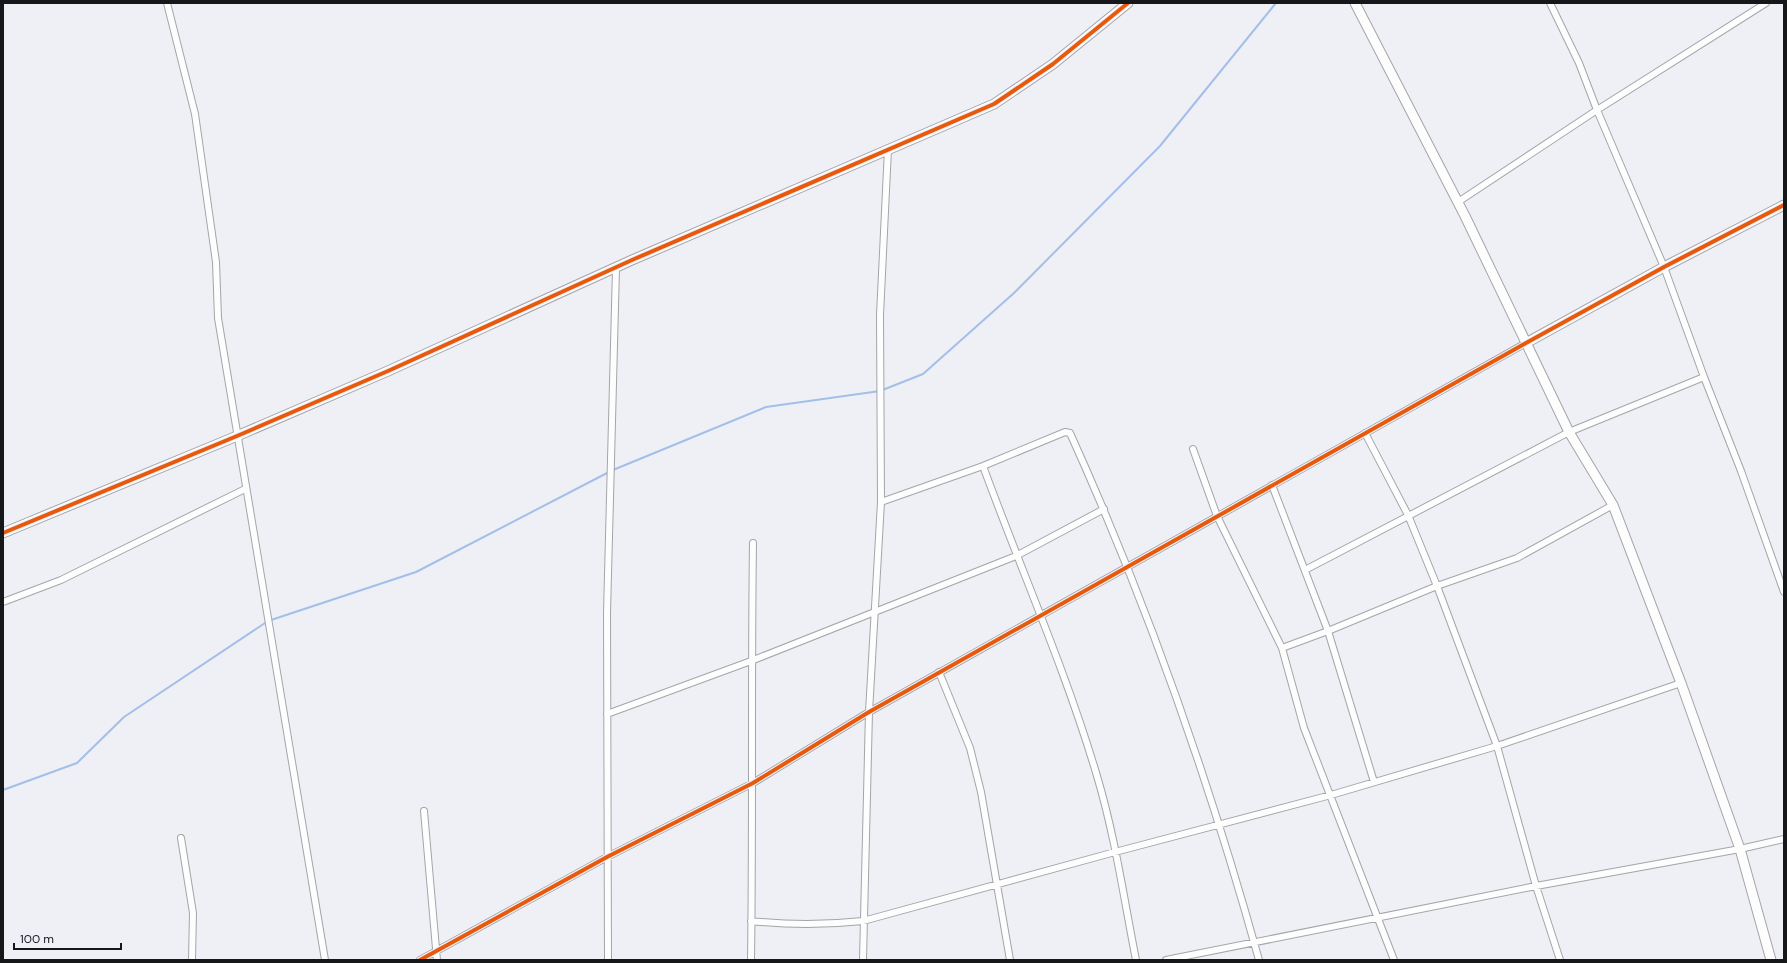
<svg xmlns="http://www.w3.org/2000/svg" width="1787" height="963" font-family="'DM Sans',sans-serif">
  <rect width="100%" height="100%" fill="#eff0f5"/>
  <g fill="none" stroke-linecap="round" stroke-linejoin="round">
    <path stroke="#a3bfe9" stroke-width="2" d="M 613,470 L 766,407 L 880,391 L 923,374 L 1014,293 L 1160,146 L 1276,3
      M 3,790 L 77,763 L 124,717 L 268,621 L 416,572 L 609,472"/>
    <defs>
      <path id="street" d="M 167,3 L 195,114 L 216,262 L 218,318 L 325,960
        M 1550,3 L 1579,63 L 1597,110 L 1664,267 L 1704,377 L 1741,471 L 1784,592
        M 1458,202 L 1597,110 L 1766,3
        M 1365,433 L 1408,515 L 1437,586 L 1497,746 L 1536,886 L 1560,960
        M 1193,449 L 1217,516 L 1282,648 L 1304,728 L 1394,960
        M 983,466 C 1021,570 1066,671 1097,776 C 1115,836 1124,899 1136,960
        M 1272,485 L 1328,631 L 1374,782
        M 881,502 L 983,466 L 1065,432 L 1070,433 C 1147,603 1209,780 1259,960
        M 1305,570 L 1569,432 L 1704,377
        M 3,602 L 61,580 L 245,489
        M 1282,648 L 1328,631 L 1437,586 L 1517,558 L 1613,505
        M 939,672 L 970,748 L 981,792 L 1010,960
        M 607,714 L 751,661 L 1016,556 L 1104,509
        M 424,811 L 437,960
        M 181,838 L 193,913 L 192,960
        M 751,921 C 789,925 825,925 863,921 L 1115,852 L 1331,795 L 1497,746 L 1681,683
        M 420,960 L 607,857 L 753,783 L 869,712 L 1526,343
        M 608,960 L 607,613 L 616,268
        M 751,960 C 753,821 751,682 753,543
        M 863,960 L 869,712 L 881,502 L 880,315 L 888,149
        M 1166,960 L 1536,886 L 1740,849 L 1784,839"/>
      <path id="secondary" d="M 1355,3 L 1465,216 L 1569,432 L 1613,505 L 1681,683 L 1740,849 L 1771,960
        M 1526,343 L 1664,267 L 1784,205
        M 3,533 L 237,436 L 388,371 L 632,260 L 994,104 L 1053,64 L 1128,3"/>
    </defs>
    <use href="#street" stroke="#a4a5a9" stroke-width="8"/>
    <use href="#secondary" stroke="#a4a5a9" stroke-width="11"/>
    <use href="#street" stroke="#fdfdfe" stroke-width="6"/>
    <use href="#secondary" stroke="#fdfdfe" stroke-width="9"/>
    <defs>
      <path id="cycleway" d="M 3,533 L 237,436 L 388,371 L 632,260 L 994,104 L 1053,64 L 1128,3
        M 420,960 L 607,857 L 753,783 L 869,712 L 1526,343 L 1664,267 L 1784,205"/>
    </defs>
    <use href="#cycleway" stroke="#edeff7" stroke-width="6"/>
    <use href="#cycleway" stroke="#e8590c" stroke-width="4"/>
  </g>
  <rect width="1787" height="963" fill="none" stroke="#161719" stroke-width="8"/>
  <path d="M14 943v6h107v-6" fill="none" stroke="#161719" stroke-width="2"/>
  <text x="20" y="943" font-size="12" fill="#161719" stroke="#edeff7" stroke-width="3" paint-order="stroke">100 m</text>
</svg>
